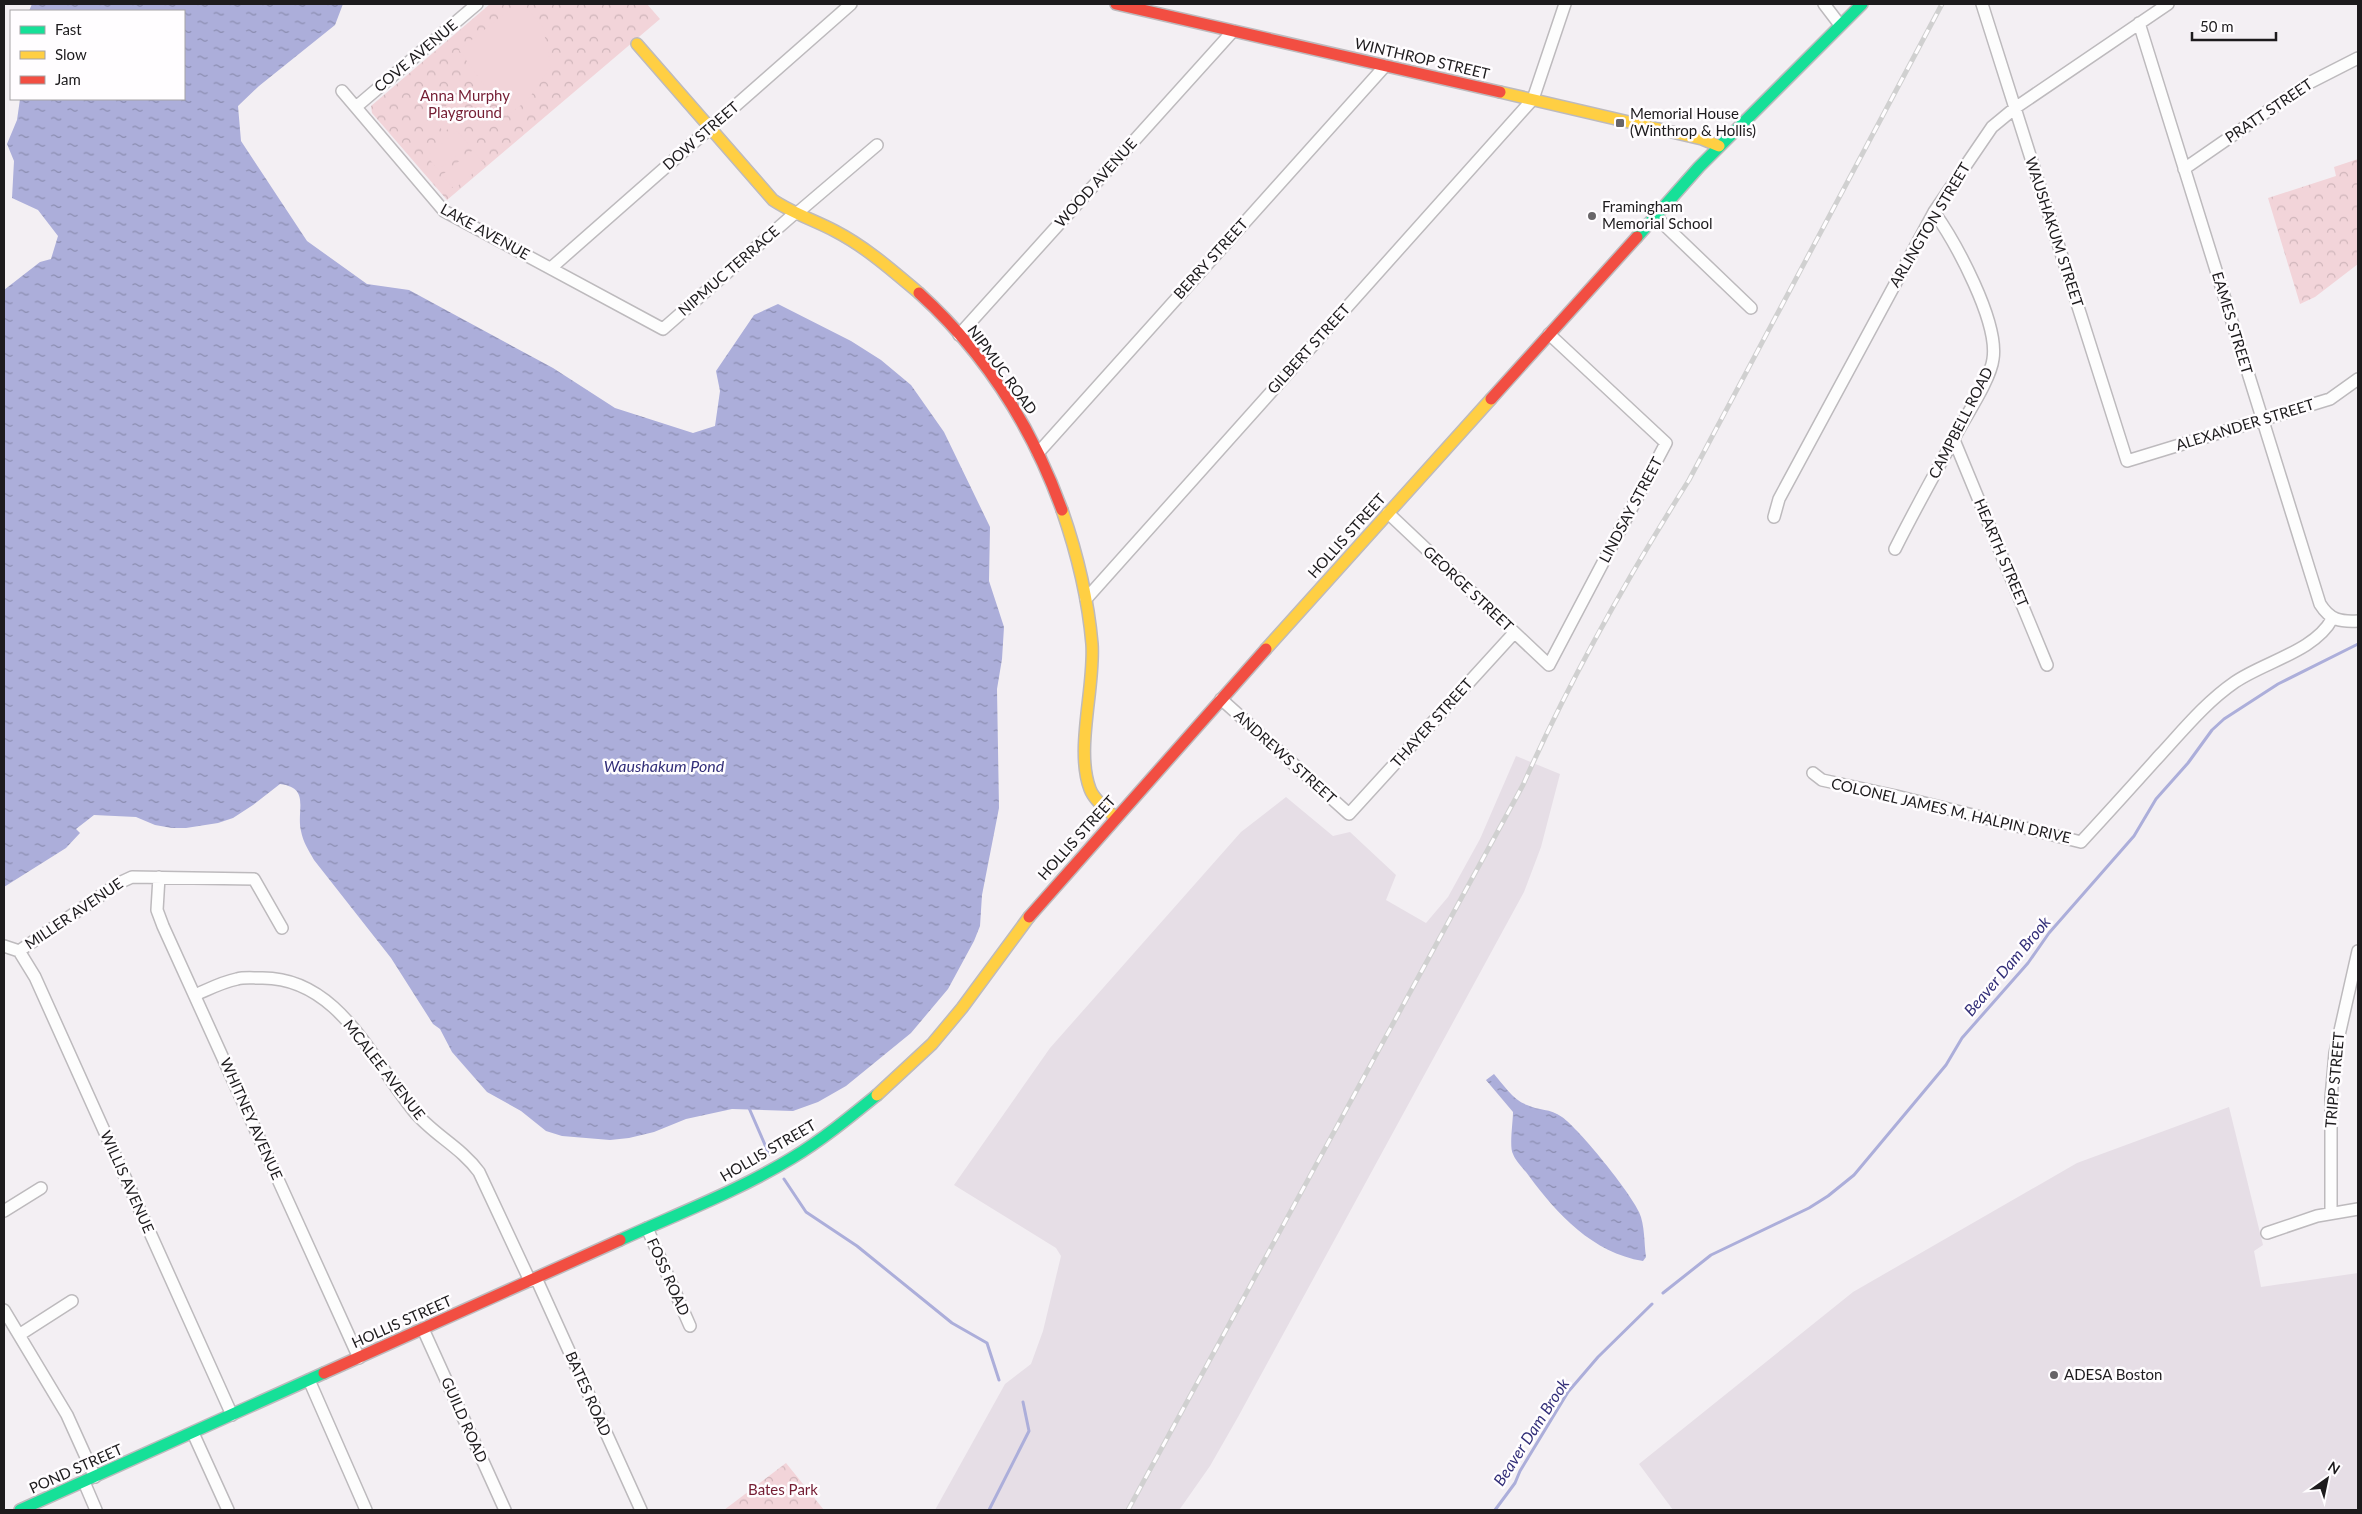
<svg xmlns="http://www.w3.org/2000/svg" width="2362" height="1514" font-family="Lato,sans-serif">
  <defs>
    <pattern id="park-crowns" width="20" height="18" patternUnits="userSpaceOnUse" patternTransform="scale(1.25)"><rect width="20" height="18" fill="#f2d4d9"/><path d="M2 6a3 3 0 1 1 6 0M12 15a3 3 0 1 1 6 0" fill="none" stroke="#cfb5ba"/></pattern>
    <pattern id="water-ripples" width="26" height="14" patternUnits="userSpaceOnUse" patternTransform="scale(1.25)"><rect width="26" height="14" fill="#acaeda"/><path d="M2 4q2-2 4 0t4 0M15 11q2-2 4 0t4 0" fill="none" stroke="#8b8db0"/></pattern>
  </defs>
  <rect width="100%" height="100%" fill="#f3eff3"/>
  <path fill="#e6dee6" d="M 1516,756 L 1560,774 L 1541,847 L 1524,892 L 1238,1417 L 1210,1466 L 1182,1506 L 1179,1510 L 935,1510 L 1005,1384 L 1031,1364 L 1043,1331 L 1061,1256 L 1056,1248 L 954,1185 L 1050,1048 L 1241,832 L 1286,797 L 1333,836 L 1350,832 L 1396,875 L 1386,900 L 1426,923 L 1448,897 L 1480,839 Z
    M 2229,1107 L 2263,1245 L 2254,1251 L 2261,1287 L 2358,1273 L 2358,1510 L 1673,1510 L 1639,1464 L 1853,1292 L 2077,1163 Z"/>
  <path fill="url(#park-crowns)" d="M 490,4 L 647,4 L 660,19 L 447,200 L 372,113 L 371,106 Z
    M 2358,159 L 2358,264 L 2315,297 L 2300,304 L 2268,198 L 2336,176 L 2334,167 Z
    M 786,1463 L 824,1510 L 724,1510 Z"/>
  <path fill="#f2d4d9" d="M 517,4 L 524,4 L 543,28 L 551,66 L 528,100 L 506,116 L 459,50 Z
    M 447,105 L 460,120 L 444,132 L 432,118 Z
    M 457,131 L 469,145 L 438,170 L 427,156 Z
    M 473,150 L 484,164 L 454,189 L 442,175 Z"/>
  <path fill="url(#water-ripples)" d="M 32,4 L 343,4 L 335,25 L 259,86 L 238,106 L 241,141 L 307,241 L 367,284 L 409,290 L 553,368 L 615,408 L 693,433 L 715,426 L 720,391 L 716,371 L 754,315 L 778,304 L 851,341 L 881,360 L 911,385 L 944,432 L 990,527 L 989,581 L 1004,627 L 1002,659 L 997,689 L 999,808 L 982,895 L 980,926 L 974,941 L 948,989 L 911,1033 L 846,1086 L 818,1102 L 793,1111 L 732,1109 L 686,1119 L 654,1132 L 629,1138 L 610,1140 L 562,1136 L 546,1131 L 521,1111 L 487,1092 L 452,1052 L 440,1029 L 433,1024 L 391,958 L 314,860 C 309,851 303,842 301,831 C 296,810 311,788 280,784 L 253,805 L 233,818 L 218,823 L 186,828 L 172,828 L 155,825 L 136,817 L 94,815 L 76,829 L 80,833 L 66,848 L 4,887 L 4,290 L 40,262 L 51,259 L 58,236 L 38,210 L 12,198 L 14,161 L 7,144 L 17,120 L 20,99 L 184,99 L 184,11 L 29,11 Z
    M 1494,1074 C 1503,1084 1513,1100 1527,1105 C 1539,1111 1550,1108 1562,1117 C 1580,1130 1630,1192 1639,1212 C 1645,1225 1644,1243 1646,1257 L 1643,1261 C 1593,1253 1557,1214 1529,1176 C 1524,1169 1516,1162 1513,1154 C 1509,1147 1513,1122 1513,1112 L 1486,1080 Z"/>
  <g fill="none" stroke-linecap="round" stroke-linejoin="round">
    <path stroke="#acaeda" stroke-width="3" d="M 749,1108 L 769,1154
      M 784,1179 L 806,1212 L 857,1246 L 952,1323 L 987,1343 L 999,1380
      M 1663,1293 L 1711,1255 L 1809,1208 L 1828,1196 L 1854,1175 L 1946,1065 L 1962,1038 L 2028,963 L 2049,933 L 2134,836 L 2156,799 L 2188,763 L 2212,730 L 2224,719 L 2278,684 L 2358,644
      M 989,1510 L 1029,1431 L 1023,1402
      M 1495,1510 L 1515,1483 L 1520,1471 L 1568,1392 L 1598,1357 L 1652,1304"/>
    <defs>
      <path id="street" d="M 1824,4 L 1840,25
        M 1982,4 L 2127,461 L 2330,399 L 2358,379
        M 2139,23 L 2320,604 C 2330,620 2340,622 2358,621
        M 342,91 L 444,211 L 663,329 L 795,213
        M 356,107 L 477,4
        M 2184,169 L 2307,84 L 2358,58
        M 796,214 L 877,145
        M 1655,216 L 1751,308
        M 551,268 L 851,4
        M 959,335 L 1233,31
        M 1954,440 L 2047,665
        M 1038,453 L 1385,66
        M 1388,513 L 1549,665 L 1666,443 L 1549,334
        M 1774,517 L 1779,499 L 1934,212 L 1992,127 L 2015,108 L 2168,4
        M 1895,549 C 1916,507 1939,466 1962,424 C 1971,408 1991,377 1993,359 C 1999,322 1956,243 1934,212
        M 1086,599 L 1533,99 L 1565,4
        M 1221,699 L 1349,814 L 1514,633
        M 1813,773 L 1822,780 L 1896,796 L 2081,842 C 2108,813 2134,784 2161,754 C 2184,729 2206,702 2235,682 C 2264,662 2315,651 2332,619
        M 159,877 L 157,910 L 163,926 L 359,1358
        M 4,946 L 19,951 L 35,977 L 232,1415
        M 19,951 L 119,883 L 132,877 L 254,879 L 282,928
        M 195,995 C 209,989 222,982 237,979 C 244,977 252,978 260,978 C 337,976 371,1058 413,1110 C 432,1134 461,1147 479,1172 L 530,1281
        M 4,1211 L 41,1188
        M 2331,1212 L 2331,1098 L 2335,1053 L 2358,951
        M 647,1228 L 690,1326
        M 2267,1233 L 2317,1216 L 2358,1209
        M 536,1278 L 641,1510
        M 4,1310 L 67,1415 L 95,1477
        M 423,1329 L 505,1510
        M 19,1335 L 72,1301
        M 309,1380 L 366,1510
        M 193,1433 L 228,1510
        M 84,1482 L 96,1510"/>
      <path id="fast" d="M 1637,237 L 1699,167 L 1862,4
        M 620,1240 C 677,1214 738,1191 792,1158 C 822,1140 850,1117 877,1095
        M 20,1510 L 324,1373"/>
      <path id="slow" d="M 637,44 L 773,200 C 792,213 814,220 835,231 C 866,247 893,271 919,293
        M 1500,92 L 1702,139 L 1719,146
        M 1062,510 C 1077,553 1088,598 1092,644 C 1095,687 1075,750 1090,789 C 1094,800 1106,809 1115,817
        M 1266,649 L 1491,399
        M 877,1095 L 932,1044 L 962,1008 L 1029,917"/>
      <path id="jam" d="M 1116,4 L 1500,92
        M 919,293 C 984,352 1032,427 1062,510
        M 1491,399 L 1637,237
        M 1029,917 L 1266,649
        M 324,1373 L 620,1240"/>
    </defs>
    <use href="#street" stroke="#bdbabd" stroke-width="14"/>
    <use href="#fast" stroke="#bdbabd" stroke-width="14"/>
    <use href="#slow" stroke="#bdbabd" stroke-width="14"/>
    <use href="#jam" stroke="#bdbabd" stroke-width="14"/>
    <use href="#street" stroke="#fdfdfd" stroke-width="11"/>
    <use href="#fast" stroke="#16e098" stroke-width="11"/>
    <use href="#slow" stroke="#ffcf43" stroke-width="11"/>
    <use href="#jam" stroke="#f24e42" stroke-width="11"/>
    <defs>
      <path id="rail" d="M 1128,1510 L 1523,785 C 1570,679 1627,578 1689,480 L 1942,4"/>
    </defs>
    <use href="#rail" stroke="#d0d0d0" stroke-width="5"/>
    <use href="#rail" stroke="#fffdff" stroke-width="3" stroke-dasharray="9" stroke-linecap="butt"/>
  </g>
  <g fill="#686568" stroke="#fffdff" stroke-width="2">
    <rect x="1615" y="118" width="10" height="10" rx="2.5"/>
    <circle cx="1592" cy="216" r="5"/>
    <circle cx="2054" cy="1375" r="5"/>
  </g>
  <g text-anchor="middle" stroke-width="5" stroke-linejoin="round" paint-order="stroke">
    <g font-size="15" fill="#1d1b1d" stroke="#fffdff">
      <text transform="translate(416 56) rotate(-40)" y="5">COVE AVENUE</text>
      <text transform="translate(1422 59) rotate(13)" y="5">WINTHROP STREET</text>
      <text transform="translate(2269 111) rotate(-34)" y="5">PRATT STREET</text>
      <text transform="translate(701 136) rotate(-41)" y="5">DOW STREET</text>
      <text transform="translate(1096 183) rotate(-48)" y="5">WOOD AVENUE</text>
      <text transform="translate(1930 225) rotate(-59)" y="5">ARLINGTON STREET</text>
      <text transform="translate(485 232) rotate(29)" y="5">LAKE AVENUE</text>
      <text transform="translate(2054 232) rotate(72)" y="5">WAUSHAKUM STREET</text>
      <text transform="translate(1211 259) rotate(-48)" y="5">BERRY STREET</text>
      <text transform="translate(729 271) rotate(-41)" y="5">NIPMUC TERRACE</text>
      <text transform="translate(2232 323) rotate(73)" y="5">EAMES STREET</text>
      <text transform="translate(1309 349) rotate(-48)" y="5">GILBERT STREET</text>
      <text transform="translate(1002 370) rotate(54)" y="5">NIPMUC ROAD</text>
      <text transform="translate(1961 423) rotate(-63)" y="5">CAMPBELL ROAD</text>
      <text transform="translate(2245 425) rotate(-17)" y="5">ALEXANDER STREET</text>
      <text transform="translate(1631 510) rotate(-62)" y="5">LINDSAY STREET</text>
      <text transform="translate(1347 536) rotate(-48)" y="5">HOLLIS STREET</text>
      <text transform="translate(2001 553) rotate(67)" y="5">HEARTH STREET</text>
      <text transform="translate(1468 589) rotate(43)" y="5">GEORGE STREET</text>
      <text transform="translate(1432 723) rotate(-48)" y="5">THAYER STREET</text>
      <text transform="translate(1285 757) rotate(42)" y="5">ANDREWS STREET</text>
      <text transform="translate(1951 811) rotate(13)" y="5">COLONEL JAMES M. HALPIN DRIVE</text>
      <text transform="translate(1077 838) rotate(-48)" y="5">HOLLIS STREET</text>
      <text transform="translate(74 914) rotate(-34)" y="5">MILLER AVENUE</text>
      <text transform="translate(384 1070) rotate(52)" y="5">MCALEE AVENUE</text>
      <text transform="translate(2335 1080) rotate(-85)" y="5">TRIPP STREET</text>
      <text transform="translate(251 1119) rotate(66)" y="5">WHITNEY AVENUE</text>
      <text transform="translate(768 1151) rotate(-30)" y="5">HOLLIS STREET</text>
      <text transform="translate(127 1182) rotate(66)" y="5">WILLIS AVENUE</text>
      <text transform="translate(668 1277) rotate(66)" y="5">FOSS ROAD</text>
      <text transform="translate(402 1322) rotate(-24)" y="5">HOLLIS STREET</text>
      <text transform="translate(588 1394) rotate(66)" y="5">BATES ROAD</text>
      <text transform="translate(464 1420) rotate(66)" y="5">GUILD ROAD</text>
      <text transform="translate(76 1469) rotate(-24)" y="5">POND STREET</text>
    </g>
    <g font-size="15" fill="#741c32" stroke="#fffdff">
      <text x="465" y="101">Anna Murphy<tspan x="465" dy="17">Playground</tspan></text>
      <text x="783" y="1495">Bates Park</text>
    </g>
    <g font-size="15" fill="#1d1b1d" stroke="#fffdff" text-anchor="start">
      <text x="1630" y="119">Memorial House<tspan x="1630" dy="17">(Winthrop &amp; Hollis)</tspan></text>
      <text x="1602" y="212">Framingham<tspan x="1602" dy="17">Memorial School</tspan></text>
      <text x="2064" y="1380">ADESA Boston</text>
    </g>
    <g font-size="16" font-style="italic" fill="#322e78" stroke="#fffdff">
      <text x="664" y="772">Waushakum Pond</text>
      <text transform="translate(2007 966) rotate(-50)" y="6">Beaver Dam Brook</text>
      <text transform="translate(1531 1432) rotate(-57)" y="6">Beaver Dam Brook</text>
    </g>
  </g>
  <rect width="2362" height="1514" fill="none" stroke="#1d1b1d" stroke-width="10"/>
  <rect x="10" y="10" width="175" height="90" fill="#fffdff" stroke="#a5a3a5"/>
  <rect x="20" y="26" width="25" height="8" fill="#16e098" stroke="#a5a3a5"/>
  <text x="55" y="35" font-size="15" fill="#1d1b1d">Fast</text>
  <rect x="20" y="51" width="25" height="8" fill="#ffcf43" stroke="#a5a3a5"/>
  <text x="55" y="60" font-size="15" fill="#1d1b1d">Slow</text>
  <rect x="20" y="76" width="25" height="8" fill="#f24e42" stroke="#a5a3a5"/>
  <text x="55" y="85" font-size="15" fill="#1d1b1d">Jam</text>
  <g transform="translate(2327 1479) rotate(33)" stroke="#fffdff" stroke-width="4" paint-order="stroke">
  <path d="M0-4L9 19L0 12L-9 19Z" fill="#1d1b1d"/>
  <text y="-8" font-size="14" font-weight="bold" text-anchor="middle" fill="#1d1b1d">N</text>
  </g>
  <path d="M2192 32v8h84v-8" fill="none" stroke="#1d1b1d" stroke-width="2.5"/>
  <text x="2200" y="32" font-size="15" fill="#1d1b1d" stroke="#fffdff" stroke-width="4" paint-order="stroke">50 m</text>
</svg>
